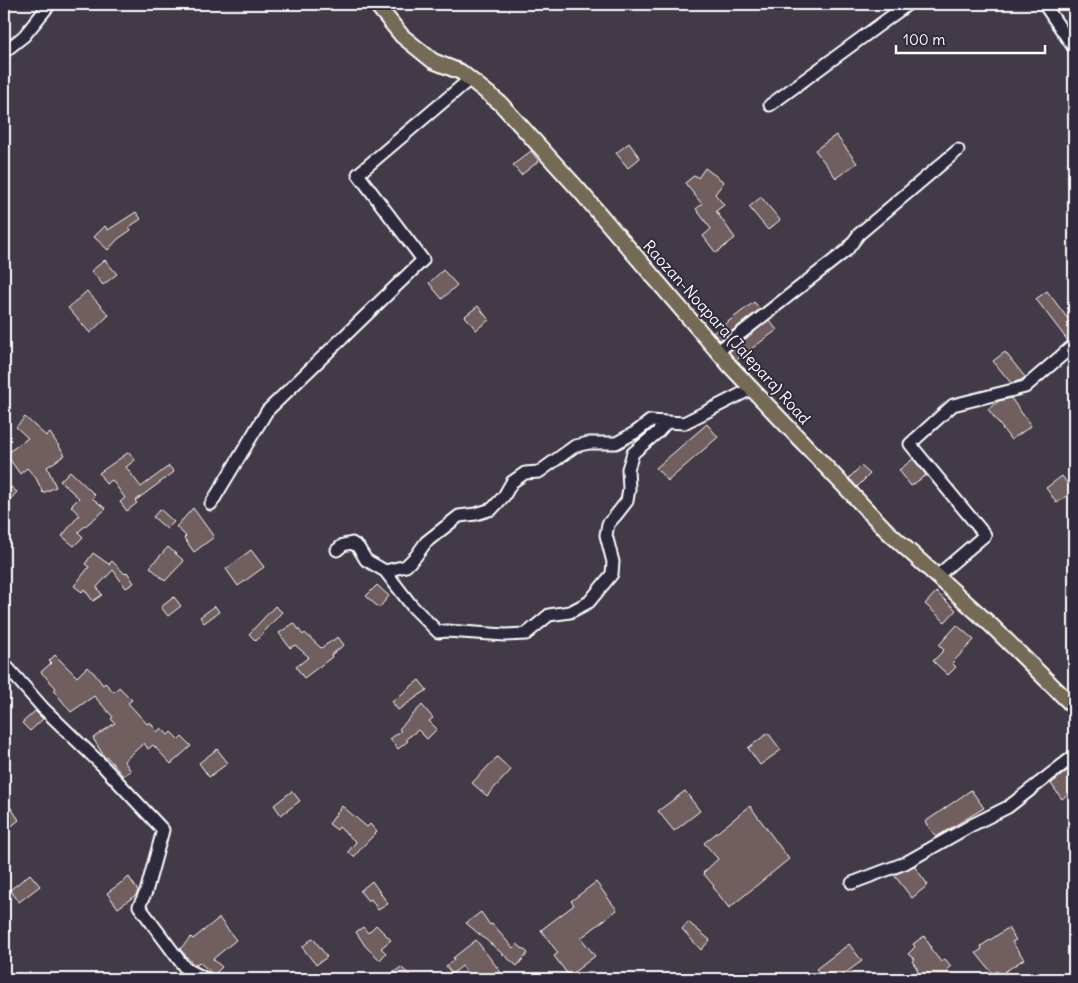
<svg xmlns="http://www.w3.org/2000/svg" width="1078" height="983" font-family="Delius,sans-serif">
  <rect width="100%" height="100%" fill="#433a47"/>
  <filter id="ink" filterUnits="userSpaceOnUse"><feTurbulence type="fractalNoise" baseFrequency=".02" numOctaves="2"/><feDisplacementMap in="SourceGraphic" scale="10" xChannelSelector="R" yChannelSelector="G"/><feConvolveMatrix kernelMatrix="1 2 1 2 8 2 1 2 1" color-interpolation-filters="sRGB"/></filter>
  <g filter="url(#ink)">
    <path fill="#715e5e" stroke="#fff" d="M 836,135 L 857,163 L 836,178 L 815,150 Z
      M 629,143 L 640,158 L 628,168 L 616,153 Z
      M 531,151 L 539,161 L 521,175 L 513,165 Z
      M 705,168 L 724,182 L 715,194 L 724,205 L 716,211 L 735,238 L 716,253 L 703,236 L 711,229 L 696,209 L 702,204 L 685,183 L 695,175 L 698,178 Z
      M 761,197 L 780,220 L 768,230 L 749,207 Z
      M 136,212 L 141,219 L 129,227 L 131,230 L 118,239 L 108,250 L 94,237 L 105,226 L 108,230 Z
      M 105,260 L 117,274 L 103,285 L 91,271 Z
      M 443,270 L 457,285 L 442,299 L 429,283 Z
      M 87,291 L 109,315 L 90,333 L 68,308 Z
      M 1047,291 L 1074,327 L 1074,338 L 1068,341 L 1036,299 Z
      M 754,302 L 760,309 L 720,340 L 713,333 Z
      M 478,306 L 489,320 L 476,330 L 465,316 Z
      M 769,320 L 777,330 L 736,360 L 729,352 Z
      M 1005,352 L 1025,377 L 1021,380 L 1011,383 L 993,361 Z
      M 1011,398 L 1031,426 L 1011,440 L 988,409 L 999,401 Z
      M 25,417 L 46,436 L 50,433 L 65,455 L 47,467 L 56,487 L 43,493 L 36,478 L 27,468 L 20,474 L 6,454 L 28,438 L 16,427 Z
      M 707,424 L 718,437 L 668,481 L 656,468 Z
      M 129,452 L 135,460 L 126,467 L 141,487 L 169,466 L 174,472 L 135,501 L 137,503 L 127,511 L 120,502 L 125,498 L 112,480 L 106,484 L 99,473 Z
      M 913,459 L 926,475 L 911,486 L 899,470 Z
      M 861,466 L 870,474 L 857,487 L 849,478 Z
      M 70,471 L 95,495 L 92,498 L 106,509 L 78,532 L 83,537 L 74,546 L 62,536 L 79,515 L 71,506 L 79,498 L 60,481 Z
      M 1062,476 L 1073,491 L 1057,503 L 1046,488 Z
      M 4,485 L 9,489 L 11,487 L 17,492 L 4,506 Z
      M 193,508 L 214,537 L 194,552 L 184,538 L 186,536 L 176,527 Z
      M 160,509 L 174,522 L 167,529 L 153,517 Z
      M 168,547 L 184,561 L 165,581 L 150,567 Z
      M 251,550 L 264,567 L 238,586 L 226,569 Z
      M 93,553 L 110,565 L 109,564 L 112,561 L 125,574 L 127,572 L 134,583 L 126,588 L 113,570 L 97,587 L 102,595 L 93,601 L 84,589 L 82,592 L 74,586 L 89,567 L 85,564 Z
      M 377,585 L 389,596 L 379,608 L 366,596 Z
      M 936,592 L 956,610 L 945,622 L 925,604 Z
      M 174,597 L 181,606 L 168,616 L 161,607 Z
      M 215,606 L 219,612 L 204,623 L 200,617 Z
      M 275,606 L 282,612 L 256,641 L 249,634 Z
      M 294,623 L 303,635 L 305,633 L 321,648 L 338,637 L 344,645 L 331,655 L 332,657 L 304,678 L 296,667 L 309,657 L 295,645 L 290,648 L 279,633 Z
      M 957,625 L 974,640 L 952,663 L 956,667 L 948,675 L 933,661 L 944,650 L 939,645 Z
      M 55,655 L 77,677 L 87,667 L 94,673 L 103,685 L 105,683 L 114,692 L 119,687 L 132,700 L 128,703 L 147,724 L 150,722 L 157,732 L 161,728 L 168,735 L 171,732 L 179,740 L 182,737 L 191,746 L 171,764 L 153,745 L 148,749 L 144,743 L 124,761 L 131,771 L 123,776 L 107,757 L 105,758 L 93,738 L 115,723 L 111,719 L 113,717 L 94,696 L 71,712 L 54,691 L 56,688 L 41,672 L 51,663 L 49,661 Z
      M 419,680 L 427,690 L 398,710 L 392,702 Z
      M 422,705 L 433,718 L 429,721 L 437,729 L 427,739 L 418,730 L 406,739 L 408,741 L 398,749 L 390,739 L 401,731 L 399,729 Z
      M 35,711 L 43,719 L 30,731 L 22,723 Z
      M 768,733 L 781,750 L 760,765 L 748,748 Z
      M 217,749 L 228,763 L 209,777 L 199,763 Z
      M 497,757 L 511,770 L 487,796 L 472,783 Z
      M 1074,765 L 1074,789 L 1062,799 L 1051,784 Z
      M 971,790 L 984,808 L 936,837 L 925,822 Z
      M 292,791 L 300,801 L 281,815 L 274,805 Z
      M 685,791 L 700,811 L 674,831 L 658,811 Z
      M 9,805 L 19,820 L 9,828 L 4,821 L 4,808 Z
      M 342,806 L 367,827 L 370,824 L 377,832 L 364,845 L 354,857 L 348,852 L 356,842 L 339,827 L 337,830 L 329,824 Z
      M 750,806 L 789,859 L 729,908 L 713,887 L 714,886 L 703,873 L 718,859 L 704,843 Z
      M 914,866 L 928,885 L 912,898 L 894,875 Z
      M 30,874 L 40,886 L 19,902 L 10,890 Z
      M 129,877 L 138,891 L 136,895 L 118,908 L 107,893 Z
      M 372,881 L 388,904 L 378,910 L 371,899 L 368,901 L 360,891 Z
      M 596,882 L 617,910 L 581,938 L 595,956 L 569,976 L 554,956 L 558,953 L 541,930 L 574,905 L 571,901 Z
      M 481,912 L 490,925 L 492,924 L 513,948 L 517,944 L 528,953 L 517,966 L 466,923 Z
      M 219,918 L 236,940 L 213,959 L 222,967 L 214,975 L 199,962 L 196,965 L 192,963 L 180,949 L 191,937 L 193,939 Z
      M 688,922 L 710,940 L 701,950 L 682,929 Z
      M 376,925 L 391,940 L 381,948 L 386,953 L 380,960 L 366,947 L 356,932 L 363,927 L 368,933 Z
      M 1008,928 L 1016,940 L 1012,942 L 1024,959 L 1000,975 L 997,971 L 993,974 L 976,953 L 982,949 L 981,946 Z
      M 924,936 L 931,947 L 930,948 L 941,962 L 945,959 L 951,966 L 947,969 L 953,979 L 919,979 L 914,973 L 918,970 L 912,961 L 914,959 L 908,954 L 915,947 L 913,944 Z
      M 313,938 L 327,957 L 316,965 L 302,947 Z
      M 476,940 L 506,979 L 472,979 L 462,966 L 452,974 L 446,966 L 454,960 L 453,958 Z
      M 849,944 L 862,961 L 837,979 L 825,979 L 816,969 Z
      M 401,967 L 414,979 L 385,979 Z"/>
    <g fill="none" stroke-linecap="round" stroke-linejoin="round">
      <defs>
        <path id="minor" d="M 1044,4 L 1074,48
          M 4,52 L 24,36 L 50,4
          M 770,105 L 908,4
          M 717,352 L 847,250 L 859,234 L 958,150
          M 211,504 L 267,411 L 423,260 L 358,174 L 470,79
          M 337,550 L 343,545 L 352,543 L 358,547 L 366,560 L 385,571 L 412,606 L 438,632 L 447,631 L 505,635 L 526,634 L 549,615 L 570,612 L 589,602 L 612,574 L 613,562 L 606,535 L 608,524 L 616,515 L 627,501 L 629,489 L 628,469 L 633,453 L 658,432 L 666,423
          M 385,571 L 406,566 L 416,556 L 426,542 L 459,516 L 476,514 L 492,509 L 504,496 L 512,482 L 525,473 L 539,472 L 575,446 L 589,443 L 616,443 L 636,432 L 650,421 L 684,423 L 751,389
          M 937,576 L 985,535 L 910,444 L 953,405 L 1025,387 L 1074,345
          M 7,667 L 43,708 L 103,766 L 163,830 L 146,892 L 139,906 L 185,968 L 206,979
          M 852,883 L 905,863 L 972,825 L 1008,807 L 1074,756"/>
        <path id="major" d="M 376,4 L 402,36 L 433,61 L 461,72 L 500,103 L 579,190 L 730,366 L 887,531 L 992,626 L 1074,707"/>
      </defs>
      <use href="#minor" stroke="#fff" stroke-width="15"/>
      <use href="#major" stroke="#fff" stroke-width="18"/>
      <use href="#minor" stroke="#2f2a3d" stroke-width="11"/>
      <use href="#major" stroke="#746b55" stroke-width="14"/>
    </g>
  </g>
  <g text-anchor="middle" stroke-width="4" stroke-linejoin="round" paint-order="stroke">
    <g font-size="16" fill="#fff" stroke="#2f2a3d">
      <text transform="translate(727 332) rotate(48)" y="6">Raozan-Noapara (Jalepara) Road</text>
    </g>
  </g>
  <rect width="1078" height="983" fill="none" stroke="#2f2a3d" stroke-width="20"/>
  <rect x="10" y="10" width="1058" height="963" fill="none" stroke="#fff" stroke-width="2" filter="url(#ink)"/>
  <path d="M896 45v8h149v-8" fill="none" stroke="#ffffff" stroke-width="2.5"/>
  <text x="903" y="45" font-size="15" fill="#ffffff" stroke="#2f2a3d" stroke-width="4" paint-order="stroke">100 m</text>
</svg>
